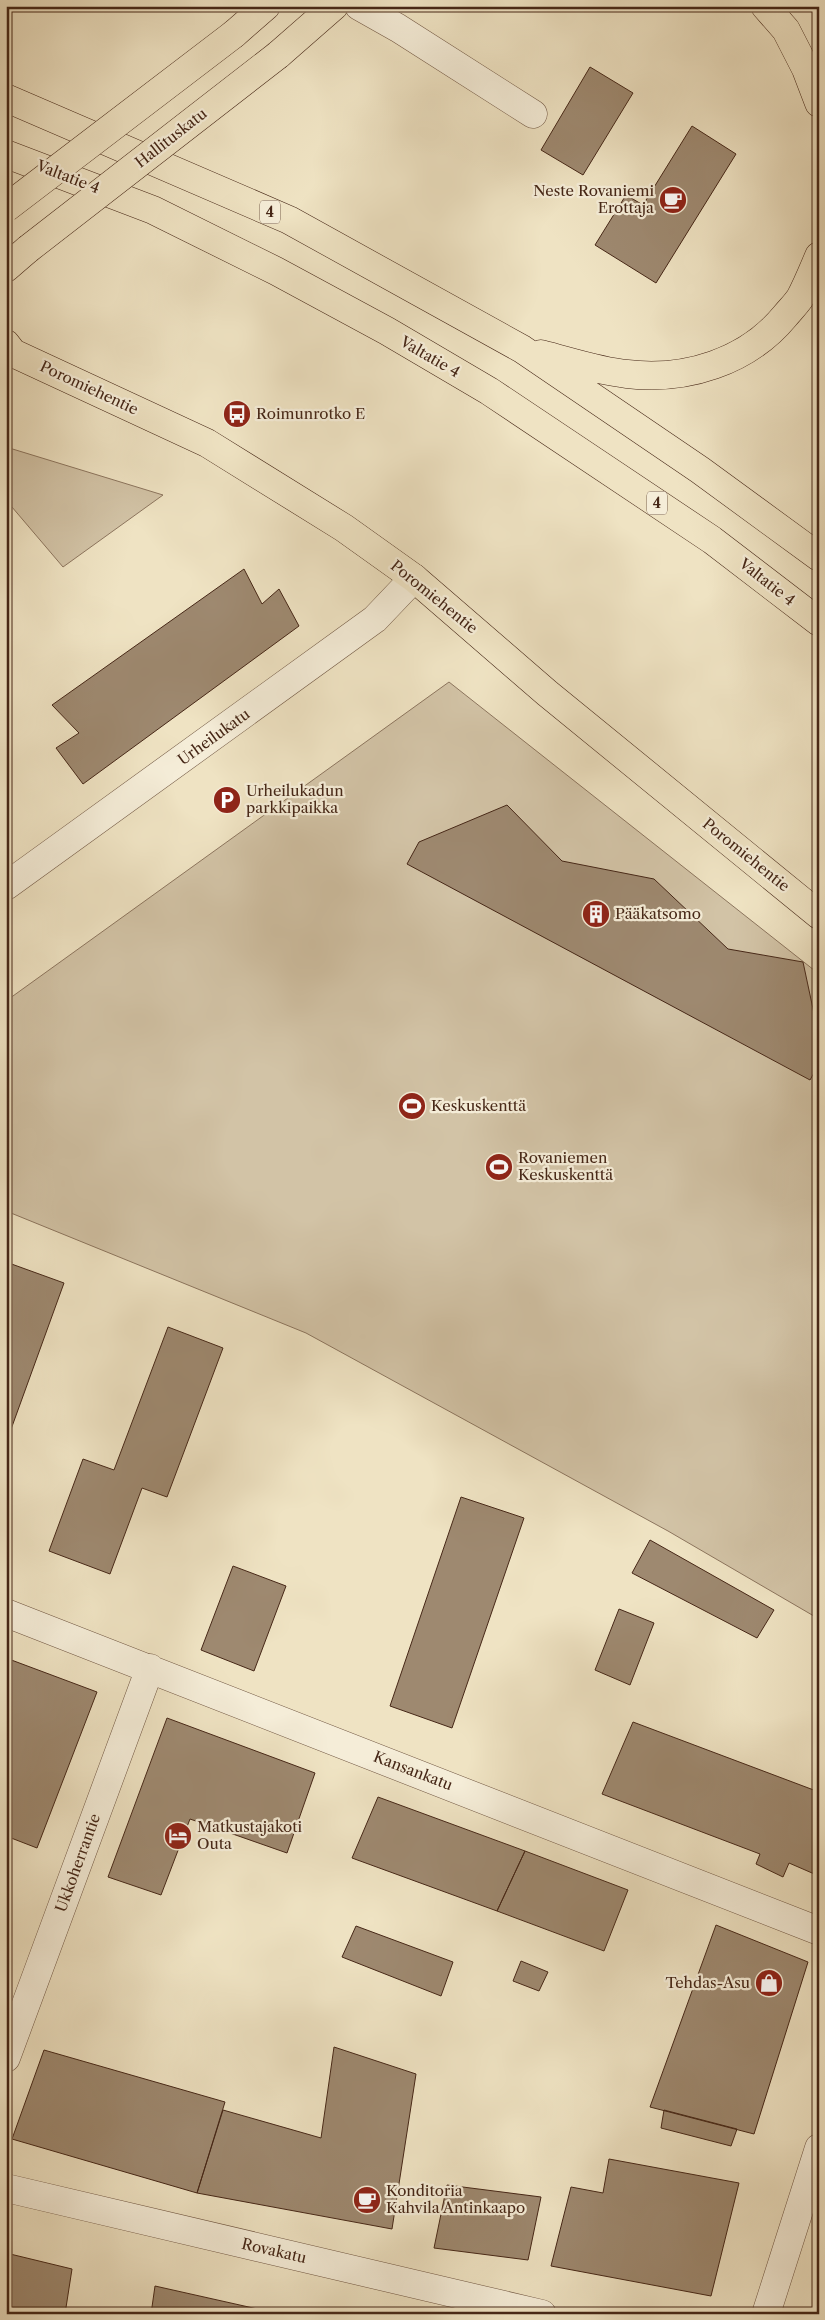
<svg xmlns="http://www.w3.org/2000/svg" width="825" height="2320" font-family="'Libre Caslon Text',serif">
  <rect width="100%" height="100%" fill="#efe3c3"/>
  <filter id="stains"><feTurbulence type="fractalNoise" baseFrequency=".004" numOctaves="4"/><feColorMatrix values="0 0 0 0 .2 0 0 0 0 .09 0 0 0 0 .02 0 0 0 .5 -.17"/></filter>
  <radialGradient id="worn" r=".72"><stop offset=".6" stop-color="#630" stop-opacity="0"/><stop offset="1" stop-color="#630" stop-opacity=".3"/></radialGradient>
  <path fill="#d2c3a6" stroke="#8c755e" d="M 6,447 L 163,495 L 63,567 L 6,500 Z
    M 449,682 L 819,974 L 819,1619 L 668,1531 L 306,1333 L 6,1211 L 6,1001 Z"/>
  <path fill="#9e8970" stroke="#462717" d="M 590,67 L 633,93 L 583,175 L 541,150 Z
    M 692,126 L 736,154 L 656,283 L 595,245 L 626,195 L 643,205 Z
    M 244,569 L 262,604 L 279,589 L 299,626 L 83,784 L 56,748 L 79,733 L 52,705 Z
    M 507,805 L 562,861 L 654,879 L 728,949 L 803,962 L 819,1037 L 819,1064 L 810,1080 L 407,864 L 419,842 Z
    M 6,1262 L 64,1283 L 10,1432 L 6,1431 Z
    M 168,1327 L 223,1348 L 167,1497 L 142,1488 L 110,1574 L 49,1551 L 83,1459 L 114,1470 Z
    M 461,1497 L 524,1518 L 452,1728 L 390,1706 Z
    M 650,1540 L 774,1610 L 757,1638 L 632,1573 Z
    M 233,1566 L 286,1586 L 254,1671 L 201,1650 Z
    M 619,1609 L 654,1623 L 630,1685 L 595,1670 Z
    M 6,1658 L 97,1692 L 37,1848 L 6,1836 Z
    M 167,1718 L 315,1773 L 287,1853 L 190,1819 L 161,1895 L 108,1877 Z
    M 633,1722 L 819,1792 L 819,1876 L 789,1863 L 783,1877 L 756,1864 L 760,1854 L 602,1794 Z
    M 378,1797 L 525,1851 L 497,1911 L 352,1858 Z
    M 525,1851 L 628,1890 L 604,1951 L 497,1911 Z
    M 716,1925 L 808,1962 L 754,2134 L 650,2107 Z
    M 356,1926 L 453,1962 L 441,1996 L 342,1957 Z
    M 521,1961 L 548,1972 L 539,1991 L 513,1981 Z
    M 334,2047 L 416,2074 L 392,2229 L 197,2193 L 223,2110 L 321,2138 Z
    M 44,2050 L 225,2102 L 197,2193 L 12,2139 Z
    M 664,2110 L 737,2129 L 731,2146 L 661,2128 Z
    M 609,2159 L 739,2183 L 711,2296 L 551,2266 L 571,2187 L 603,2193 Z
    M 447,2185 L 541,2197 L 528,2260 L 434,2248 Z
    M 6,2253 L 72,2269 L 65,2314 L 6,2314 Z
    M 155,2286 L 262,2310 L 261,2314 L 151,2314 Z"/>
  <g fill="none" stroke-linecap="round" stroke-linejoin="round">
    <defs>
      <path id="minor" d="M 359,6 L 398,28 L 533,114
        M 6,886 L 375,619 L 414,578
        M 6,1613 L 819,1931
        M 6,2058 L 150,1668
        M 6,2188 L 542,2314
        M 766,2314 L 819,2148"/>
      <path id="major" d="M 234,34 L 266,6
        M 278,55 L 334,6
        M 6,268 L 28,249
        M 6,344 L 13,353 L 207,443 L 344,528 L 414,578 L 547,693 L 819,915"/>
      <path id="highway" d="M 765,6 L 786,30 L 806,69 L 819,103
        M 6,98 L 289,220 L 522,349 L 700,470 L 819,557
        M 6,154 L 153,210 L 276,271 L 387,331 L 489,391 L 712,540 L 819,622
        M 541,354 C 569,361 598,371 627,374 C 686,381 747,362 785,316 C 790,310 796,304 800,298 C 807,285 813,270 819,256"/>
    </defs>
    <use href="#minor" stroke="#705642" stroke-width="29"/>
    <use href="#major" stroke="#462717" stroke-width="29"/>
    <use href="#highway" stroke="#462717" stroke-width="29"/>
    <use href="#minor" stroke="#f5edd8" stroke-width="28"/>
    <use href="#major" stroke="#efe3c3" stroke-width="28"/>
    <use href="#highway" stroke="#efe3c3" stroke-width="28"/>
    <defs>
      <path id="major-bridge" d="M 6,208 L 234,34
        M 28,249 L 278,55"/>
    </defs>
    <use href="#major-bridge" stroke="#462717" stroke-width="29" stroke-linecap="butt"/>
    <use href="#major-bridge" stroke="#efe3c3" stroke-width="28"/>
  </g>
  <defs>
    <symbol id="cafe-disc" viewBox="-11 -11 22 22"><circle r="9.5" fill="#8f2418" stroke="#f5edd8"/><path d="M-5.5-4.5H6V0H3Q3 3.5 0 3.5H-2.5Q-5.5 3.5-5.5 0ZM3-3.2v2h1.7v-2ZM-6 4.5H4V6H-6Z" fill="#fff"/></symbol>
    <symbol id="bus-disc" viewBox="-11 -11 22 22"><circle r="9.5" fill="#8f2418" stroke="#f5edd8"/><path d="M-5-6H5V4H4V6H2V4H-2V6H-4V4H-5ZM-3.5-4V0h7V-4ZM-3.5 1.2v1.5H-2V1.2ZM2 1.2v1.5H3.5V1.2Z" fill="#fff"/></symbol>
    <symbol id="parking-disc" viewBox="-11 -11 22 22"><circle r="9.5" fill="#8f2418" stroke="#f5edd8"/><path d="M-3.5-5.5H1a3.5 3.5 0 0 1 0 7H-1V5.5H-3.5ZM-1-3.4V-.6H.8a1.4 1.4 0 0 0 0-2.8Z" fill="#fff"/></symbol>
    <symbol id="building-disc" viewBox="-11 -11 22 22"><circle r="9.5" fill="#8f2418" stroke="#f5edd8"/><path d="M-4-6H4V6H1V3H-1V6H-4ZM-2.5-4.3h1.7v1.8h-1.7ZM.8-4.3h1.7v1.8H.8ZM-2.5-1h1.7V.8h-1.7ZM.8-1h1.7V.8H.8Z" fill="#fff"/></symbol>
    <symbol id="stadium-disc" viewBox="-11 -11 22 22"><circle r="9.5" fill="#8f2418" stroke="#f5edd8"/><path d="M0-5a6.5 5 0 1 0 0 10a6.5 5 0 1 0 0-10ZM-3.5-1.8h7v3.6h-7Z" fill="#fff"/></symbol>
    <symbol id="hotel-disc" viewBox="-11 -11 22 22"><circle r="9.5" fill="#8f2418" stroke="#f5edd8"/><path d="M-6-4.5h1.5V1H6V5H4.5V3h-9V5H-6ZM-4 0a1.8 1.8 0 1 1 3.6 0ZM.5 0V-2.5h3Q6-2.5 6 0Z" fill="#fff"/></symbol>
    <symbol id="shop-disc" viewBox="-11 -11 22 22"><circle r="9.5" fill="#8f2418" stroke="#f5edd8"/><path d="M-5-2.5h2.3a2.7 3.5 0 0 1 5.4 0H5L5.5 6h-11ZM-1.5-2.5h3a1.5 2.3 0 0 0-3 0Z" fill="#fff"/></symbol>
  </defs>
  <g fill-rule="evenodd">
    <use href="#cafe-disc" x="657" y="184" width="32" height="32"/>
    <use href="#bus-disc" x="221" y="398" width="32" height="32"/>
    <use href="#parking-disc" x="211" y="784" width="32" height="32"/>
    <use href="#building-disc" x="580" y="898" width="32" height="32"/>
    <use href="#stadium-disc" x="396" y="1090" width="32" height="32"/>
    <use href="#stadium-disc" x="483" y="1151" width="32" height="32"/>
    <use href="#hotel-disc" x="162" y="1820" width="32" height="32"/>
    <use href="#shop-disc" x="753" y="1967" width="32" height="32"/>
    <use href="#cafe-disc" x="351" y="2184" width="32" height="32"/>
  </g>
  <g text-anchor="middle" stroke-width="4.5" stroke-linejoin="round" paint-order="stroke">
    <g fill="#f5edd8" stroke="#7a6251" stroke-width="1">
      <rect x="260" y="200.5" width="20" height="23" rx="4"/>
      <rect x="647" y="491.5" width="20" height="23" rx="4"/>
    </g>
    <g font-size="14" font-weight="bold" fill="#462717">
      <text x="270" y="217">4</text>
      <text x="657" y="508">4</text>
    </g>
    <g font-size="15" fill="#462717" stroke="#f5edd8">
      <text transform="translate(171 138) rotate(-38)" y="5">Hallituskatu</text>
      <text transform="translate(68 177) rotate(21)" y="5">Valtatie 4</text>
      <text transform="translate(430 357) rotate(30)" y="5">Valtatie 4</text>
      <text transform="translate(89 388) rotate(25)" y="5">Poromiehentie</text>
      <text transform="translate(767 582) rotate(38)" y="5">Valtatie 4</text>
      <text transform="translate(434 597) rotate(39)" y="5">Poromiehentie</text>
      <text transform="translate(214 737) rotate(-36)" y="5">Urheilukatu</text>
      <text transform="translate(746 855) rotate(39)" y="5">Poromiehentie</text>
      <text transform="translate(413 1771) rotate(21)" y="5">Kansankatu</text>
      <text transform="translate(78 1863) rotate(-70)" y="5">Ukkoherrantie</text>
      <text transform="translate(274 2251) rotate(13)" y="5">Rovakatu</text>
    </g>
    <g font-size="15" fill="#462717" stroke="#f5edd8" text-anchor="start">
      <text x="654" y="196" text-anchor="end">Neste Rovaniemi<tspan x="654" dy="17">Erottaja</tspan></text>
      <text x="256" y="419">Roimunrotko E</text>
      <text x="246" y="796">Urheilukadun<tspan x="246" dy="17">parkkipaikka</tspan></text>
      <text x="615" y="919">Pääkatsomo</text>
      <text x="431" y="1111">Keskuskenttä</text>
      <text x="518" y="1163">Rovaniemen<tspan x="518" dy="17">Keskuskenttä</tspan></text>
      <text x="197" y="1832">Matkustajakoti<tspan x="197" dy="17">Outa</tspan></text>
      <text x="750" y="1988" text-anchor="end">Tehdas-Asu</text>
      <text x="386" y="2196">Konditoria<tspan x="386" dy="17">Kahvila Antinkaapo</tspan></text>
    </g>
  </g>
  <rect width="825" height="2320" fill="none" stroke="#efe3c3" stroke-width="25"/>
  <rect x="8" y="8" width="810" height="2305" fill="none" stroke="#462717" stroke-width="2.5"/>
  <rect x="12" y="12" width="800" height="2295" fill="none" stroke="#462717"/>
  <rect width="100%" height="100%" filter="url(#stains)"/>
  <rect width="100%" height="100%" fill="url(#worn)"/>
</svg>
